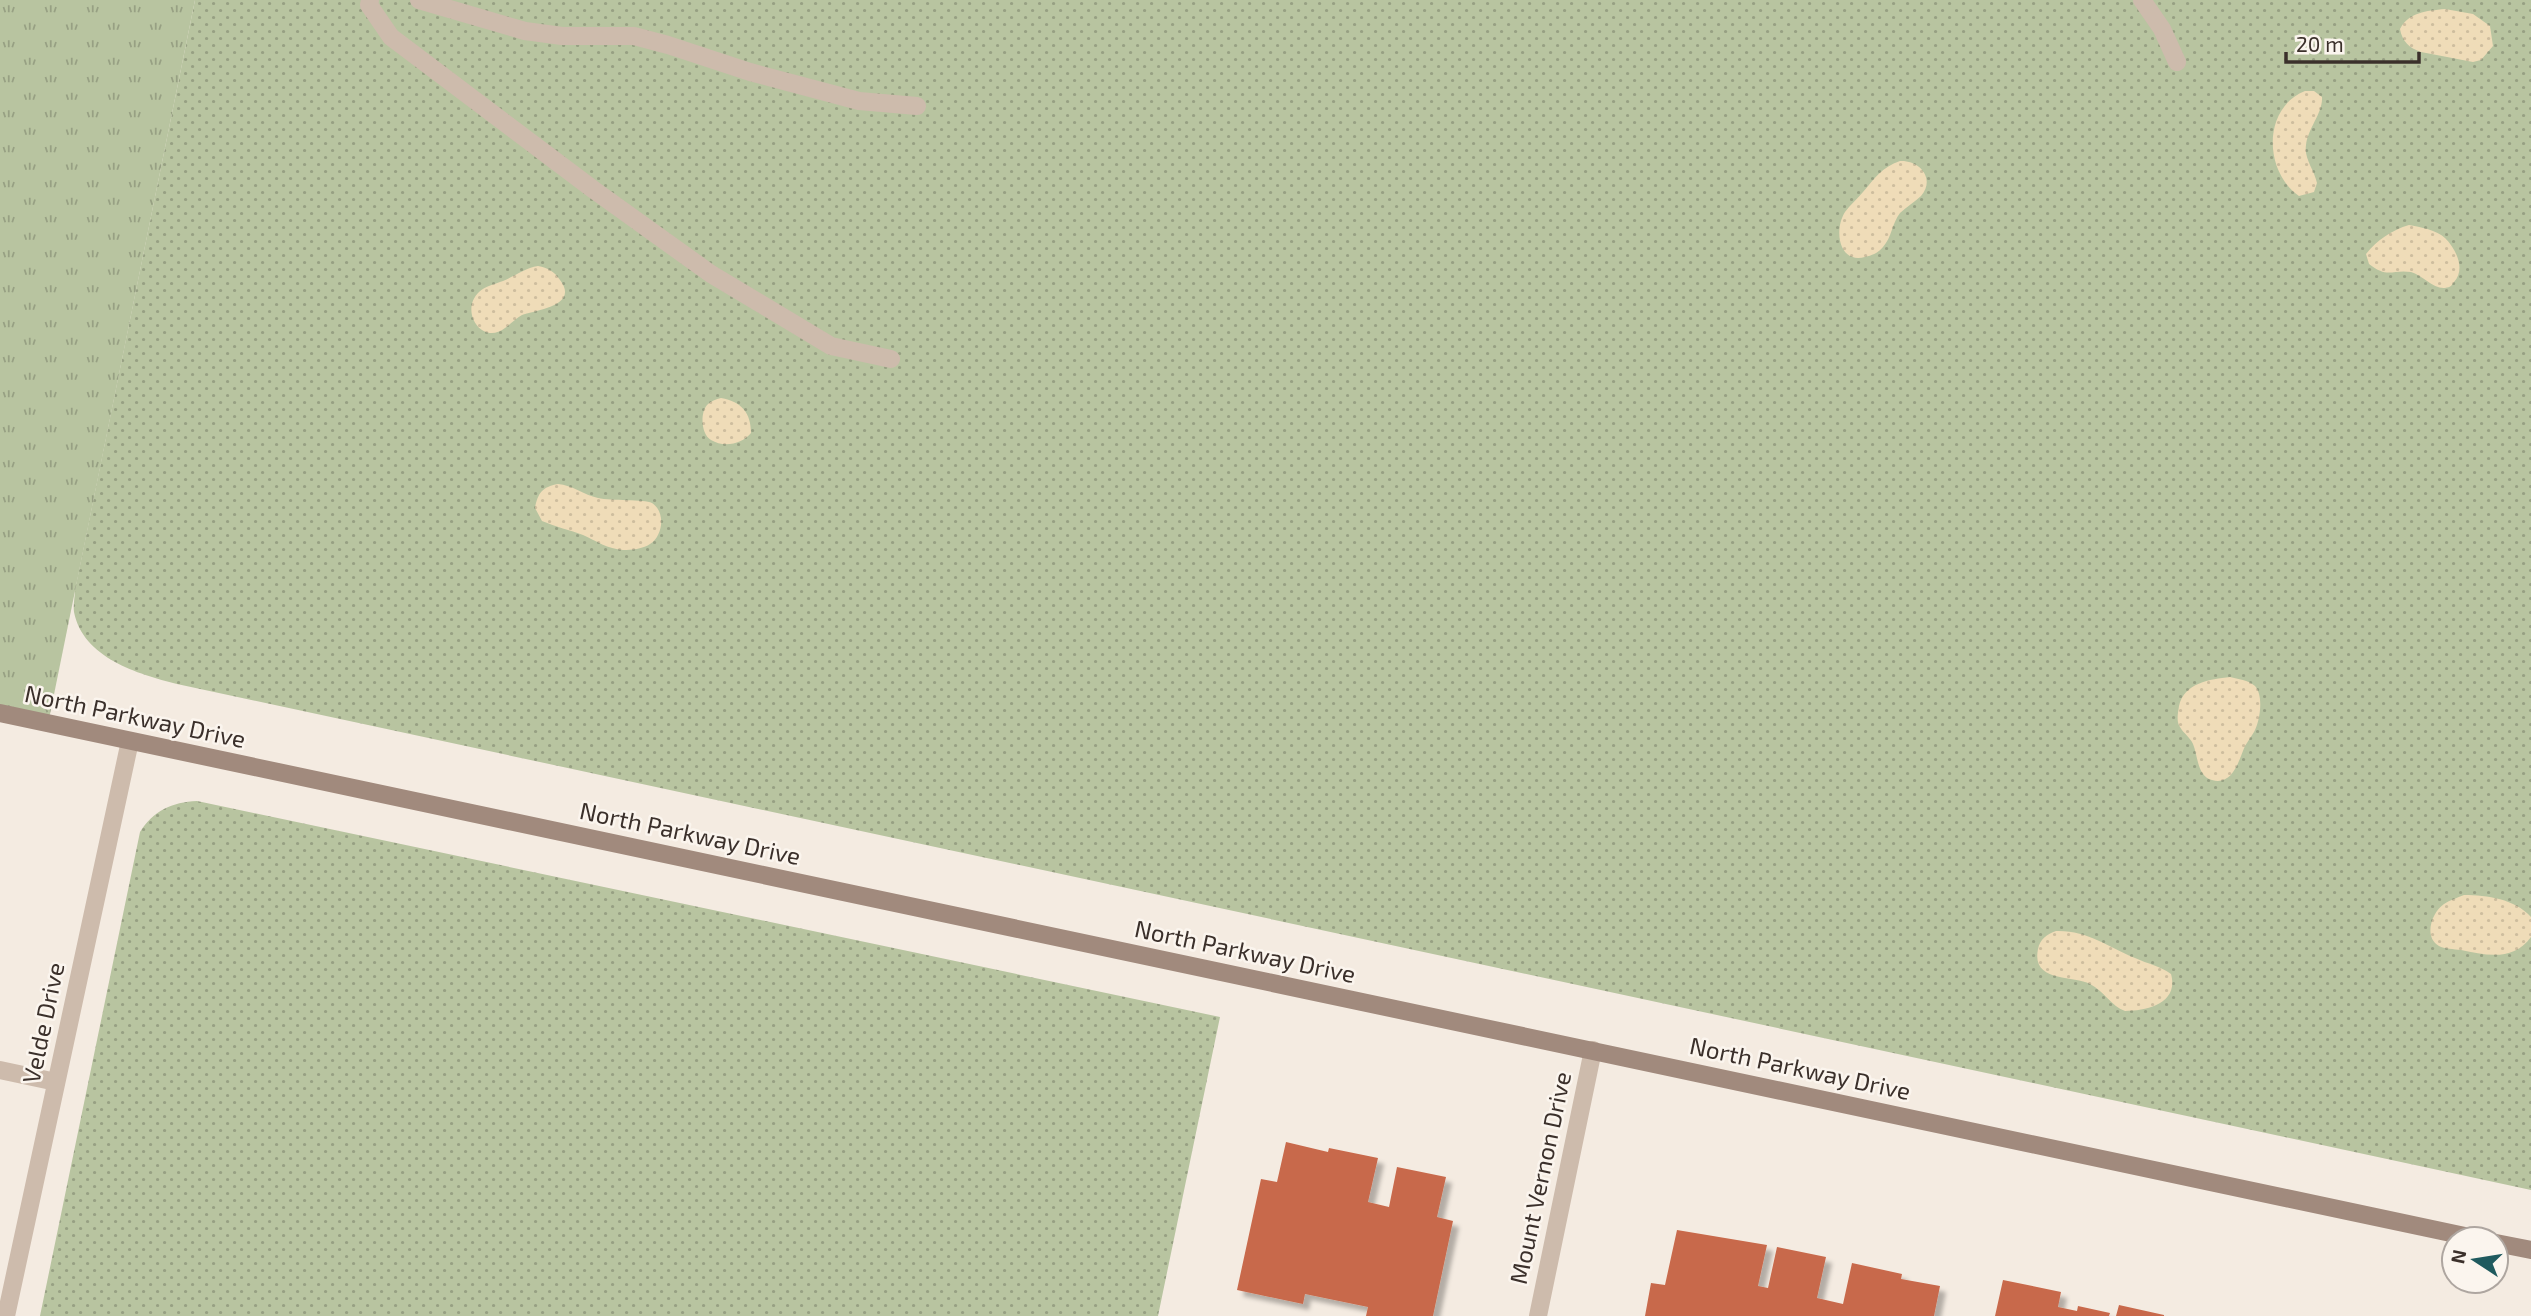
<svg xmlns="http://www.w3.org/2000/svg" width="2531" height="1316" font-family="'Exo 2',sans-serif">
  <defs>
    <pattern id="grass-dots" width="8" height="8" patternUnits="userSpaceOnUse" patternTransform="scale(1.75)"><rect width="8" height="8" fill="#b8c4a0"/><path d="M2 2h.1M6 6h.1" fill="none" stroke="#97a083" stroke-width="1.8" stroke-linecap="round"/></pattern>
    <pattern id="sand-dots" width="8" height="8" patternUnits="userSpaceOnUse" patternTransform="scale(1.75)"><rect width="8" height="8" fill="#efdcb8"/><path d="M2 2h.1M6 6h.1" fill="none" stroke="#cebd9e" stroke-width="1.8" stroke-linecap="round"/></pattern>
    <pattern id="park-tufts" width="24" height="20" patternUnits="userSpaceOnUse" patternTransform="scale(1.75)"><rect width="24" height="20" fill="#b8c4a0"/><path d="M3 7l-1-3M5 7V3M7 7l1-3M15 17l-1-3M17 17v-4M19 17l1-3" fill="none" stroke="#97a083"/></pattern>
    <filter id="shadow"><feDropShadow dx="6" dy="6" stdDeviation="2" flood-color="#0004"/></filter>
  </defs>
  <rect width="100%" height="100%" fill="#f4ebe1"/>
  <path fill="url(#grass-dots)" d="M 195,0 L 2531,0 L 2531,1190 L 177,684 C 138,674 83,658 74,612 C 73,605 75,596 75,590 Z
    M 197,801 L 1220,1017 L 1158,1316 L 40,1316 L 140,832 C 153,811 172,802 197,801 Z"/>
  <path fill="url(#sand-dots)" d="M 2445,9 L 2473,14 L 2490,26 L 2493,46 L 2481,60 L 2473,62 L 2421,52 C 2409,48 2402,41 2400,29 C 2409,12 2426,11 2445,9 Z
    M 2305,91 L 2314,91 L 2322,97 C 2323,113 2308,128 2306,145 C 2304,159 2314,169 2317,183 L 2314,192 L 2299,196 C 2264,172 2262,108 2305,91 Z
    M 1900,161 C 1919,160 1936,178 1921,196 C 1915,202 1906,207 1900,213 C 1892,223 1892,237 1883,247 C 1878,253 1873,255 1865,257 C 1838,264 1834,229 1845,212 C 1850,205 1858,198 1863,192 C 1875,178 1882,167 1900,161 Z
    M 2409,225 C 2420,227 2437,230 2445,238 C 2456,249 2466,269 2454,282 C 2451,286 2451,287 2445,288 C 2433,289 2422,275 2411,272 C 2392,269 2388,279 2369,264 L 2366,254 C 2377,240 2392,230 2409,225 Z
    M 538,266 C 548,268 554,271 560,280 C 580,306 535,310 522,315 C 516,318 511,324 505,328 C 482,346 459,311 479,292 C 485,286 495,284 503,281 C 515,276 525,268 538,266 Z
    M 721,398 C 742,402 751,413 751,433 C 742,444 724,448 711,440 C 701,434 700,413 707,405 C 711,401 716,399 721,398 Z
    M 558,484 C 572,485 584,495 598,498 C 611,501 644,499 652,503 C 666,512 663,536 650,544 C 643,549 631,550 623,550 C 608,549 596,541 583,535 C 570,530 556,527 542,521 L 535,508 C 538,493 542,487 558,484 Z
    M 2230,677 C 2238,679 2248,680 2255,686 C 2264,696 2260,721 2254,732 C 2251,737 2248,741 2245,746 C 2239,760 2233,786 2212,780 C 2197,776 2198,756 2193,744 C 2190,737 2184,734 2180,727 C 2176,721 2178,713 2179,706 C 2184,683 2210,679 2230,677 Z
    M 2464,895 C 2487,895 2515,899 2531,917 L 2531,937 C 2513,962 2486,955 2461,950 C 2454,949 2444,949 2439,946 C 2423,937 2432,912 2444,904 C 2450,900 2457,898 2464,895 Z
    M 2056,931 C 2087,930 2108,947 2135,958 C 2148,964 2160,966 2171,974 C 2179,1003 2148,1011 2125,1011 C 2111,1006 2104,991 2090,984 C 2073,975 2031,983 2038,949 C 2040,939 2047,934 2056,931 Z"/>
  <path fill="url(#park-tufts)" d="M 0,0 L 195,0 L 48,724 L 0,713 Z"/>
  <path fill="#c8694b" filter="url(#shadow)" d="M 1286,1142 L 1328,1152 L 1329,1148 L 1378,1158 L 1368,1202 L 1389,1207 L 1397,1167 L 1446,1177 L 1437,1217 L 1453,1221 L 1433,1316 L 1366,1316 L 1368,1307 L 1305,1294 L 1303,1304 L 1237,1290 L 1261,1179 L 1277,1182 Z
    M 1677,1230 L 1767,1245 L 1758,1286 L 1768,1288 L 1777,1247 L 1826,1257 L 1817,1298 L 1843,1304 L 1852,1263 L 1902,1274 L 1901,1279 L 1940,1286 L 1934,1316 L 1645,1316 L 1651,1283 L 1665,1285 Z
    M 2003,1280 L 2061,1292 L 2058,1307 L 2077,1311 L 2078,1306 L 2110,1313 L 2109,1316 L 1995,1316 Z
    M 2119,1305 L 2164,1315 L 2164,1316 L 2116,1316 Z"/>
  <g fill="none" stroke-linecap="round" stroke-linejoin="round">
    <path stroke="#cdbbac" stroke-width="18" d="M 370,0 L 369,5 L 391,37 L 594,190 L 711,274 L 831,346 L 891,359
      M 419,0 L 525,31 L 562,36 L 634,36 L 668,45 L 750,72 L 859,101 L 917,106
      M 2142,0 L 2162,29 L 2177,62
      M 0,1070 L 56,1082"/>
    <path stroke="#cdbbac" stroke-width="18" d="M 6,1316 L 130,741
      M 1538,1316 L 1593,1050"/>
    <path stroke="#a18a7d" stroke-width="18" d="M 0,713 L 2479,1239
      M 2496,1243 L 2531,1250"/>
  </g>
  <g text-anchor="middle" stroke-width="5" stroke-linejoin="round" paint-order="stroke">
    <g font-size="24" fill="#3b302b" stroke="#fbf5ee">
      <text transform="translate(135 717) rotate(12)" y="8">North Parkway Drive</text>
      <text transform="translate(690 834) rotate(12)" y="8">North Parkway Drive</text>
      <text transform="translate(1245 952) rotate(12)" y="8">North Parkway Drive</text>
      <text transform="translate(44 1023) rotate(-78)" y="8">Velde Drive</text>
      <text transform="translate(1800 1069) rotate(12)" y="8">North Parkway Drive</text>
      <text transform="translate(1541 1178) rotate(-78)" y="8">Mount Vernon Drive</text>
    </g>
  </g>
  <g transform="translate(2475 1260) rotate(282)"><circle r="33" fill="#fbf5ee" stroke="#aea6a0" stroke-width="2"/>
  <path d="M0-5L12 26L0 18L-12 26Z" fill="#1f5a5e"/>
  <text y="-10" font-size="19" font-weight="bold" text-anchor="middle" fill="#3b302b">N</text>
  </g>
  <path d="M2286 52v10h133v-10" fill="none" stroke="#3b302b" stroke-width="3.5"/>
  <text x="2296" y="52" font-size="21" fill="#3b302b" stroke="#fbf5ee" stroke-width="5" paint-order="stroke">20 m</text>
</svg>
